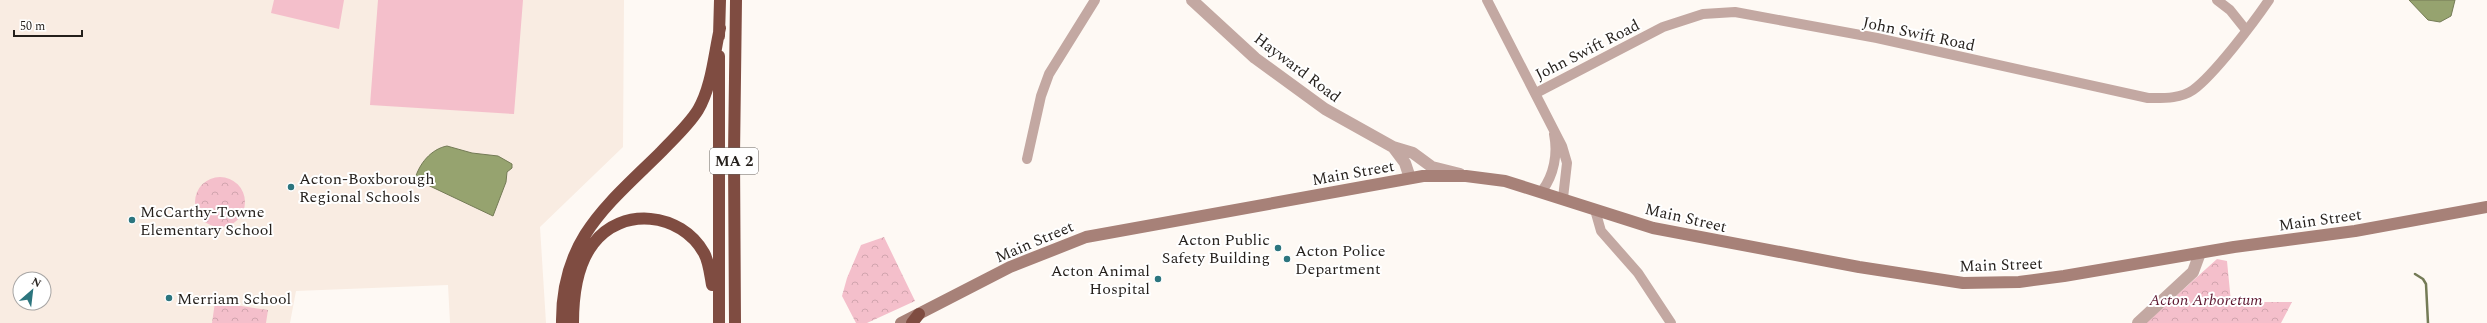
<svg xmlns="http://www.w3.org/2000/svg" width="2487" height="323" font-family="Spectral,serif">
  <defs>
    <pattern id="park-crowns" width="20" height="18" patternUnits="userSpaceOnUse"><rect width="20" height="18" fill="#f4bfcb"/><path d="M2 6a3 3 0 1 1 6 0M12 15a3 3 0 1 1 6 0" fill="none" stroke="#d1a4ae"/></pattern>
  </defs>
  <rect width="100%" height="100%" fill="#fef9f4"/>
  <path fill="#f9ece2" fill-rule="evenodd" d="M 0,0 L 624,0 L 623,147 L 540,227 L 546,323 L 450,323 L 448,285 L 296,291 L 290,323 L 0,323 ZM 20,279 L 44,279 L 44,303 L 20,303 Z"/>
  <path fill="url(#park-crowns)" d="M195 202a25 25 0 1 1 50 0a25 25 0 1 1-50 0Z
    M 884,237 L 915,301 L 867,323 L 856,323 L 842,296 L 847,278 L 861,245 Z
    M 2217,259 L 2227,261 L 2231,302 L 2292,302 L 2281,323 L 2146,323 Z
    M 215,302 L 268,310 L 266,323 L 212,323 Z"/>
  <path fill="#f4bfcb" d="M 274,0 L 344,0 L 339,29 L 271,13 Z
    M 378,0 L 523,0 L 514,114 L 370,105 Z"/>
  <path fill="#96a36f" stroke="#747b56" d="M 2409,0 L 2455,0 L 2451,16 L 2440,22 L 2428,20 Z
    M 447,146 L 472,153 L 498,156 L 512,164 L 512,168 L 507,172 L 506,182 L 493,216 L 415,179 C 419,164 431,149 447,146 Z"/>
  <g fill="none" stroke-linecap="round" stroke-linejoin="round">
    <path stroke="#747b56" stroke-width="2.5" d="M 2415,274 L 2423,279 L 2426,284 L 2428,323"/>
    <path stroke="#c3a8a2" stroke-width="10" d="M 1487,0 L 1562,146 L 1567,163 L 1563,198
      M 2217,0 L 2230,10 L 2246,30
      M 1536,93 L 1663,27 L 1703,14 L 1735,12 L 1877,38 L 2148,98 C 2163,98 2180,99 2193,90 C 2214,75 2254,22 2269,0
      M 1027,159 L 1041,96 L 1049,74 L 1095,0
      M 1542,191 C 1554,175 1558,154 1554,134
      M 1595,210 L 1601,231 L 1638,273 L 1671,323"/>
    <path stroke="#c3a8a2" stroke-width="12" d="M 1192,0 L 1255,58 L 1325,109 L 1393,147 L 1413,153 L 1432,167 L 1460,174
      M 1393,147 L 1405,163 L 1410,178
      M 2138,323 L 2193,272 L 2200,253"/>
    <path stroke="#a78178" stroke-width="12" d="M 901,323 L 1010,267 L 1086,237 L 1423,176 L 1466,176 L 1505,181 L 1653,228 L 1859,267 L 1963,283 L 2019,282 L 2064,276 L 2234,247 L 2355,231 L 2487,207"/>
    <path stroke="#7f4c41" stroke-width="12" d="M 719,36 L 720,0
      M 562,323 C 561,240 606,206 660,153 C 673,139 688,126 698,110 C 712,86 714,54 720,28
      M 573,323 C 573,296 576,266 593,244 C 621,206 681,212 704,253 C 709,262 710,274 712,285
      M 719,323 L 719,56
      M 735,323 L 734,155 L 736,0
      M 912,323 L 919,314"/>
  </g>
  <g fill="#2c757e" stroke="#fff" stroke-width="1.5">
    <circle cx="291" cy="187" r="4"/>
    <circle cx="132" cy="220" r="4"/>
    <circle cx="1278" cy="248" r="4"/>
    <circle cx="1287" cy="259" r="4"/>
    <circle cx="1158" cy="279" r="4"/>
    <circle cx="169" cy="298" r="4"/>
  </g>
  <g text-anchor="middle" stroke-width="4" stroke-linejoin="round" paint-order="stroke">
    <rect fill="#fff" stroke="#66625f" stroke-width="1" x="710" y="148" width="48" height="26" rx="3"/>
    <g font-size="15" font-weight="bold" fill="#241f1b">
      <text x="734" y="166">MA 2</text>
    </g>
    <g font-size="16" fill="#241f1b" stroke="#fff">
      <text transform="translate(1919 33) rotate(12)" y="6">John Swift Road</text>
      <text transform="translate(1587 49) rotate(-27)" y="6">John Swift Road</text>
      <text transform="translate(1298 67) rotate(37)" y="6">Hayward Road</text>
      <text transform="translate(1353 172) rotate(-10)" y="6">Main Street</text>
      <text transform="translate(1686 217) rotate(13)" y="6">Main Street</text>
      <text transform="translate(2320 219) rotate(-8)" y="6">Main Street</text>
      <text transform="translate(1034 241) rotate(-23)" y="6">Main Street</text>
      <text transform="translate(2001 264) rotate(-2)" y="6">Main Street</text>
    </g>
    <g font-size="16" fill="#241f1b" stroke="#fff" text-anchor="start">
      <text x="299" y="184">Acton-Boxborough<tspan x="299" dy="18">Regional Schools</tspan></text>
      <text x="140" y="217">McCarthy-Towne<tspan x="140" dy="18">Elementary School</tspan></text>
      <text x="1270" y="245" text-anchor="end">Acton Public<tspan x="1270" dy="18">Safety Building</tspan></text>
      <text x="1295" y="256">Acton Police<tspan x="1295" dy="18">Department</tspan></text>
      <text x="1150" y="276" text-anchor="end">Acton Animal<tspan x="1150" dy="18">Hospital</tspan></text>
      <text x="177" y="304">Merriam School</text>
    </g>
    <g font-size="16" font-style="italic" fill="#5e1830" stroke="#fff">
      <text x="2206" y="305">Acton Arboretum</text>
    </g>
  </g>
  <g transform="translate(32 291) rotate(28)"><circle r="19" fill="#ffffff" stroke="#a7a5a4"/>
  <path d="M0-3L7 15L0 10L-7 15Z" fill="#2c757e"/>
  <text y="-6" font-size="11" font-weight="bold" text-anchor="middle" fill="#241f1b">N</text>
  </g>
  <path d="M14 30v6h68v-6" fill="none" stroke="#241f1b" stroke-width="2"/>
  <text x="20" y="30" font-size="12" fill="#241f1b" stroke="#ffffff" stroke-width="3" paint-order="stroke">50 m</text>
</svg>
